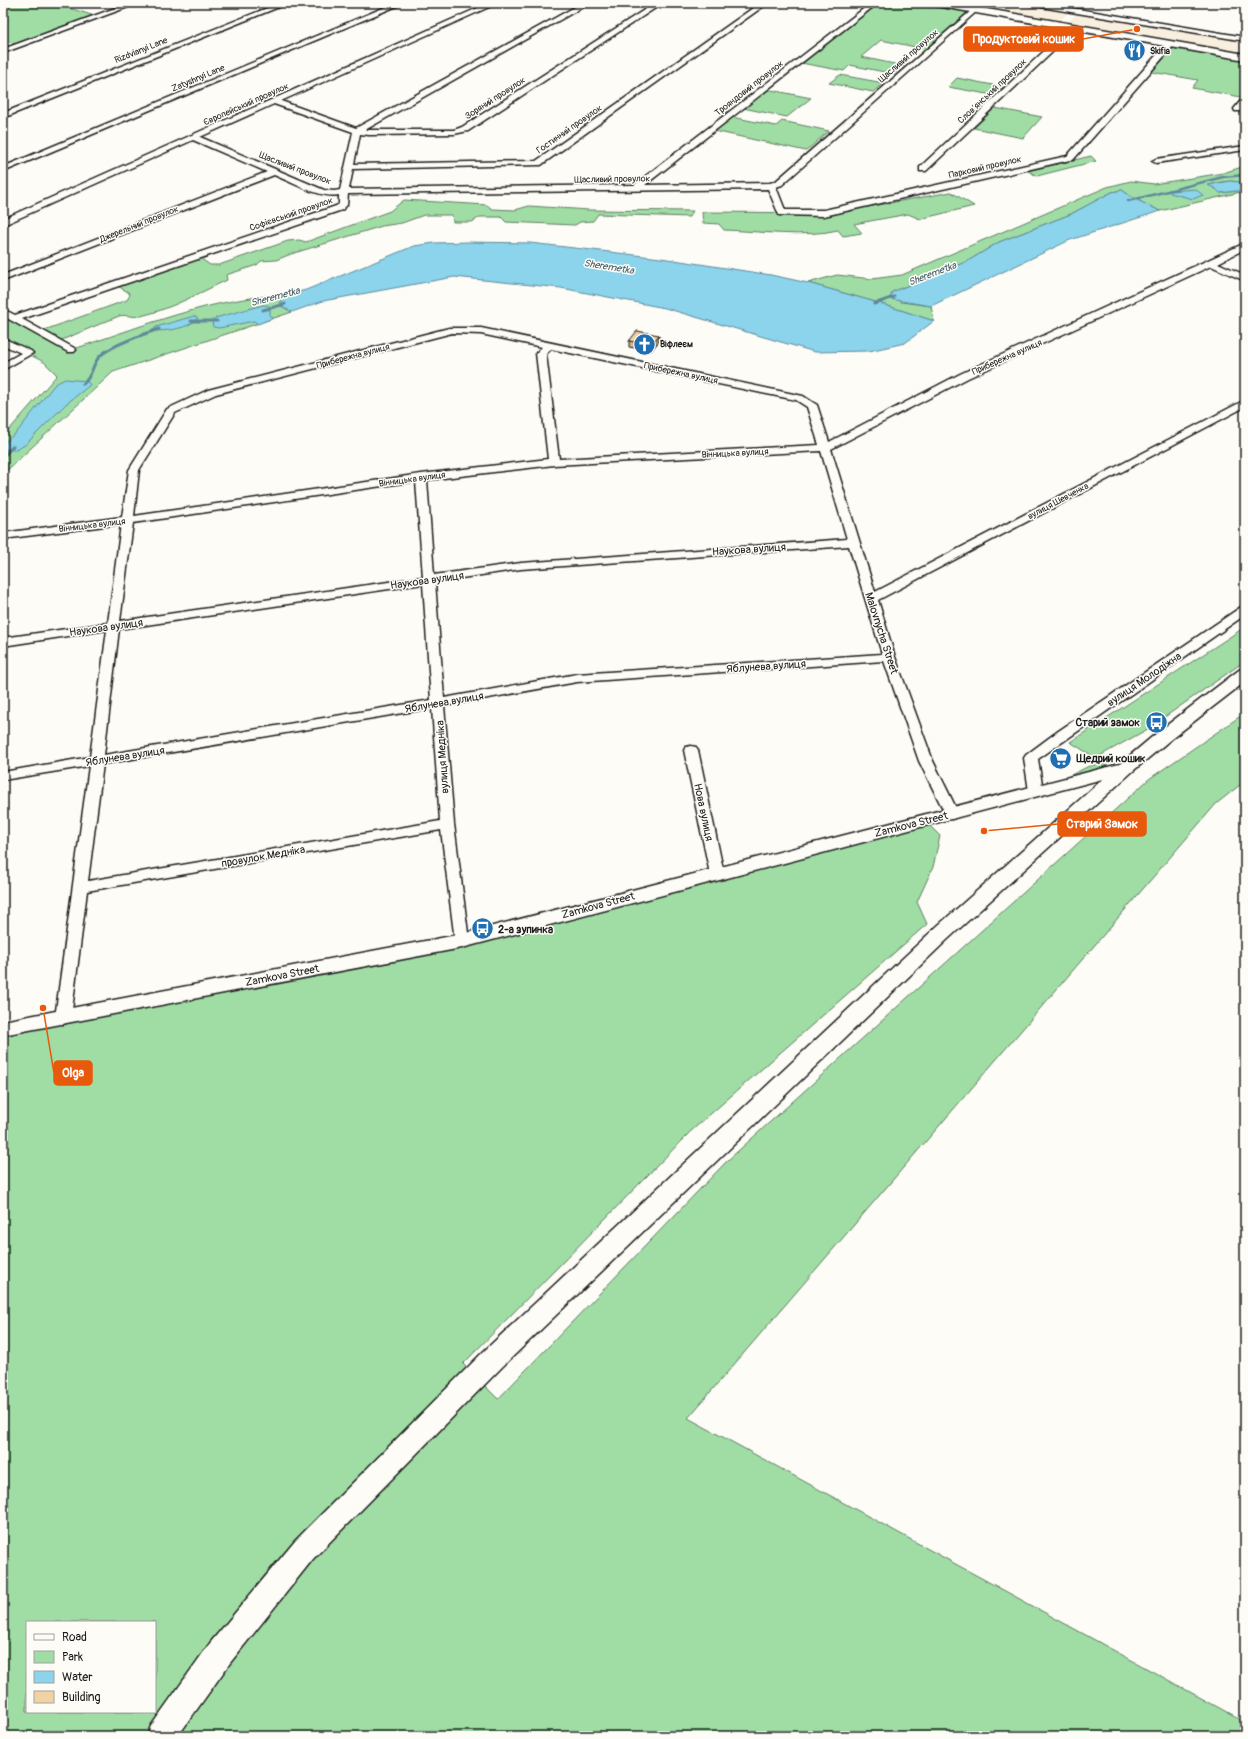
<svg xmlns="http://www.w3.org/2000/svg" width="1248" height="1739" font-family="Pangolin,sans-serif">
  <rect width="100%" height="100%" fill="#fdfcf7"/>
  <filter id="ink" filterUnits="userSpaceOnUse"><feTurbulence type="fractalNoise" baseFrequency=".025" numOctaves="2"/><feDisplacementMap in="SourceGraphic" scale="8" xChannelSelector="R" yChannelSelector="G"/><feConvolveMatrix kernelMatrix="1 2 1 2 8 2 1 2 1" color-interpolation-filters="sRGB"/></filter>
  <g filter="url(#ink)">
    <path fill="#f9efde" d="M 955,3 L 1023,3 L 1070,12 L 1059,21 Z
      M 1078,12 L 1245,40 L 1245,54 L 1067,23 Z"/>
    <path fill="#a0dda5" stroke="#5e7c60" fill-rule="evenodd" d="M 3,3 L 53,3 L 98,17 L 19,45 L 3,40 Z
      M 840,3 L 922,3 L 973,12 L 930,50 L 881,40 L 861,57 L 904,66 L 894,74 L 850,65 L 844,71 L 801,63 L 868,8 Z
      M 1174,47 L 1245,59 L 1245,92 L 1241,97 L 1192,88 L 1198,80 L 1152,72 Z
      M 840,75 L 884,83 L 873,92 L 829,83 Z
      M 957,78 L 1003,87 L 993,95 L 948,87 Z
      M 766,89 L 811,98 L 787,117 L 743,108 Z
      M 995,108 L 1042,117 L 1023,138 L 974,128 Z
      M 732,117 L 776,126 L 782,121 L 829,131 L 806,151 L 714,131 Z
      M 1091,156 L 1096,161 L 1037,176 L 1028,171 Z
      M 1245,166 L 1245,185 C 1234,178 1221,182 1209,185 L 1216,189 L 1220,193 L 1245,190 L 1245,191 L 1160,211 L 1133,198 L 1122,190 L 1112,192 L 1071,214 L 999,242 L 968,261 L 892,292 L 901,302 L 931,306 L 934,321 L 879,303 L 808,283 L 837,275 L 872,279 L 902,275 L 1107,187 L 1131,181 L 1154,184 L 1223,173 Z
      M 951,192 L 974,206 L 920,219 L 908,214 L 854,224 L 862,233 L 843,236 L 838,230 C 805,238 758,231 724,230 L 719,224 L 703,223 L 702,212 L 834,213 Z
      M 404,200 L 487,205 L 492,209 L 515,210 L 529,206 L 589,210 L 693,211 L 689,217 L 598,214 L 593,221 L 580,222 L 575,225 L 506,222 L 501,217 L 480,217 L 472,222 L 453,222 L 452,215 L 424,215 L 402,223 L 382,226 L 291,254 L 276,260 L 261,261 L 257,265 L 226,275 L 227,280 C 199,293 171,309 141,316 C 133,318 127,314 119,316 L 57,342 L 71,350 C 140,327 213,297 286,295 L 281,300 L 281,306 L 292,312 L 113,372 L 3,474 L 3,434 L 9,430 L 57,375 L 44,362 L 3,341 L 3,312 L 39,332 L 127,300 L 130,295 L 128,292 L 114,284 L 197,256 L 210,265 L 219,265 L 288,241 L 299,240 L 306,242 L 390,211 Z
      M 1245,627 L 1245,661 L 1146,730 L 1096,758 L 1070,742 Z
      M 1245,713 L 1245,781 L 1216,804 L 688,1418 L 1245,1722 L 1245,1736 L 3,1736 L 3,1028 L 462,941 L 925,821 L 940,836 L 933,867 L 917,902 L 927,924 L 690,1132 L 463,1364 L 498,1399 L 727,1161 L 1149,779 ZM 27,1622 L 155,1622 L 155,1712 L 27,1712 Z
      M 1102,763 L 1109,767 L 1063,779 L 1087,767 Z"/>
    <path fill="#8bd4ec" stroke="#5f8a99" d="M 1230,181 L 1240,182 L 1245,185 L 1245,190 L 1220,193 L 1216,189 L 1208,185 Z
      M 1195,189 L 1203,195 L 1193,199 L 1170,193 L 1171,191 Z
      M 1122,190 L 1133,198 L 1160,211 L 1070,240 L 931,306 L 890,299 L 892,292 L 968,261 L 999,242 L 1071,214 L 1112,192 Z
      M 467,242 L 530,243 L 601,251 L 661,258 L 771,275 L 808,283 L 879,303 L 934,321 L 905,343 L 869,351 L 815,352 L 665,308 L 561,288 L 454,277 L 323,301 L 292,312 L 281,306 L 281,300 L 286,295 L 306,290 L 414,246 L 434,243 Z
      M 263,305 L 270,306 L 270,315 L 273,318 L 258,324 L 254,321 L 219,328 L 213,327 L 212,322 L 215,318 Z
      M 194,316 L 198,318 C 189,329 167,331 153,331 L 156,327 Z
      M 65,379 L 87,381 L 90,385 L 66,404 L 25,445 L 16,450 L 9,450 L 3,448 L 4,443 L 17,432 L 55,384 Z"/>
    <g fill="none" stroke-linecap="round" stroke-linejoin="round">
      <path stroke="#5f8a99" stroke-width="2.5" d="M 1128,201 L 1223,177 L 1245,175"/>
      <path stroke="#5f8a99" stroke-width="3" d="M 874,304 L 894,297
        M 263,310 L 285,304
        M 191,321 L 217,321
        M 83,384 C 92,377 92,365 99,357 C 109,346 144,334 159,329
        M 3,457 L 13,446"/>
      <defs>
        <path id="minor" d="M 129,3 L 139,3 L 3,53 L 3,49 Z
          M 280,3 L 289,3 L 3,118 L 3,113 Z
          M 395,3 L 404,3 L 3,172 L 3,167 Z
          M 489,3 L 498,3 L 281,101 L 356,128 L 582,3 L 590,3 L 365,130 L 454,130 L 462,127 L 655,3 L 663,3 L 468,131 L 454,134 L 369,135 L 360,134 L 354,164 L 536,161 L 760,3 L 768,3 L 541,165 L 353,169 L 349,189 L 634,185 L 871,3 L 878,3 L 645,185 L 770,183 L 776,181 L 973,9 L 977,9 L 977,11 L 782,185 L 776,187 L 785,210 L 824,210 L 1067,156 L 1168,42 L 1174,42 L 1175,44 L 1073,160 L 1070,160 L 824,216 L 779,215 L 768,189 L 348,194 L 347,205 L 342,210 L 22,319 L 74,348 L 76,350 L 74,352 L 68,352 L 3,316 L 3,309 L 15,315 L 336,206 L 339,204 L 339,195 C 320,199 292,182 274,175 L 3,281 L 3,275 L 267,172 L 193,140 L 6,224 L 3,225 L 3,219 ZM 274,104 L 353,132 L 340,190 L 334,191 L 324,190 L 200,137 Z
          M 1026,3 L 1042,3 L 1245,37 L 1245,41 L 1029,5 Z
          M 1072,25 L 1079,27 L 926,171 L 920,171 L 920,167 Z
          M 1242,99 L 1245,99 L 1245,106 L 1241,111 L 1235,111 L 1234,109 Z
          M 1245,146 L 1245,150 L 1156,163 L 1152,161 L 1156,159 Z
          M 1245,243 L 1245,249 L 1218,263 L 1245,275 L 1245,281 L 1211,266 L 968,378 L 831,449 L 875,592 L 1245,400 L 1245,407 L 878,600 L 895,657 L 933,761 L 959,814 L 957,817 L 952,819 L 947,817 L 919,761 L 884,661 L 577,682 L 444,706 L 454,824 L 469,941 L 467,945 L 462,946 L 457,945 L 455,941 L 441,830 L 87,891 L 71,1018 L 68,1022 L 63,1024 L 58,1022 L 55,1018 L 89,766 L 3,780 L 3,772 L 90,757 L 107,630 L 3,646 L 3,638 L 108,623 L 121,524 L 3,539 L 3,533 L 122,517 L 129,470 L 167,409 L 208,390 L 449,328 L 481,328 L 803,396 L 817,405 L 829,442 L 960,374 ZM 452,333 L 481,334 L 542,347 L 536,353 L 548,459 L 421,474 L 134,516 L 139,470 L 175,413 L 216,394 ZM 551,349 L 796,400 L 807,407 L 819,445 L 559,459 L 546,354 ZM 821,451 L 847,539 L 521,563 L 434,575 L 427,480 L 554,465 ZM 416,481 L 423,577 L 120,621 L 133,523 ZM 849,546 L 882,654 L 577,674 L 444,698 L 435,582 L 521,569 ZM 423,584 L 431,700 L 104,755 L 119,629 ZM 432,708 L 440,821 L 88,881 L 103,764 Z
          M 3,338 L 31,351 L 33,353 L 3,370 L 3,363 L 21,353 L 3,345 Z
          M 1245,606 L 1245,615 L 1038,759 L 1043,791 L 1041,794 L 1036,796 L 1031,794 L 1029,791 L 1024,758 L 1026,755 L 1057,732 L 1241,607 Z
          M 691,746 L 696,747 L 698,750 L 724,874 L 722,878 L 717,879 L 712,878 L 710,874 L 684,750 L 686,747 Z"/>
        <path id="tertiary" d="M 1127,762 L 1133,763 L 1135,767 L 1133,771 L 462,948 L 3,1035 L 3,1021 L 462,934 Z"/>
        <path id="secondary" d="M 931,3 L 952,3 L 1245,54 L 1245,60 L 936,6 Z
          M 1245,669 L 1245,682 L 1170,740 L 1133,771 L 948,939 L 502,1367 L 313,1559 L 230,1663 L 178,1736 L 147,1736 L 151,1726 L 210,1643 L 295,1541 L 484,1351 L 934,929 L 1121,763 L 1158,732 L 1239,670 Z"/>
      </defs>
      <use href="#minor" stroke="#1c1c1c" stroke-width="3"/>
      <use href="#tertiary" stroke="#1c1c1c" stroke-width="3"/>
      <use href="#secondary" stroke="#1c1c1c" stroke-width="3"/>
      <use href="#minor" fill="#fdfcf7" fill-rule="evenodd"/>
      <use href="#tertiary" fill="#fdfcf7" fill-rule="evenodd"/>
      <use href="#secondary" fill="#fdfcf7" fill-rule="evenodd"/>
    </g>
    <path fill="#cfb58c" stroke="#1c1c1c" d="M 659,335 L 659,341 L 651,351 L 629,347 L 629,341 Z"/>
    <path fill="#a99372" stroke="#1c1c1c" d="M 659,335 L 659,341 L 651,351 L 651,345 Z"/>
    <path fill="#f1d2a3" stroke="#1c1c1c" d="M 637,331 L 659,335 L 651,345 L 629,341 Z"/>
  </g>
  <defs>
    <symbol id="restaurant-disc" viewBox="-11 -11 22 22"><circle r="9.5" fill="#1f6fb2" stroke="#fdfcf7"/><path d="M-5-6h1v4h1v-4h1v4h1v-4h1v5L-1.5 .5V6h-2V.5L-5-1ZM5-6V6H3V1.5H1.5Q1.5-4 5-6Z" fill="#fff"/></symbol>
    <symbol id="church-disc" viewBox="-11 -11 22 22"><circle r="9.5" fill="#1f6fb2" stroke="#fdfcf7"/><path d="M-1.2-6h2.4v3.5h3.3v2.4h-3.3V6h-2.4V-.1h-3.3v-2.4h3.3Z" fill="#fff"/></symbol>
    <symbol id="bus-disc" viewBox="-11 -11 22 22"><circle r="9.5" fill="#1f6fb2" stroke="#fdfcf7"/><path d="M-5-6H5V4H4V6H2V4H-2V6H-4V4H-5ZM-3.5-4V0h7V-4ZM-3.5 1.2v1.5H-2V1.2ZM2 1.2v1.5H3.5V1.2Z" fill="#fff"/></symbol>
    <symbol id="supermarket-disc" viewBox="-11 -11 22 22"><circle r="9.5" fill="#1f6fb2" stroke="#fdfcf7"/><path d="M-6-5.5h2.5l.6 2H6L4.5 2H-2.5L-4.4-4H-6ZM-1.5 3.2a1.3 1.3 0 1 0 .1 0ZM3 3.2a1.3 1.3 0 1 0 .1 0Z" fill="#fff"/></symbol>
  </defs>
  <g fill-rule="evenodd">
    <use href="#restaurant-disc" x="1122" y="38" width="25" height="25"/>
    <use href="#church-disc" x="632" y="332" width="25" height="25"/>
    <use href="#bus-disc" x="1144" y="710" width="25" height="25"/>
    <use href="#supermarket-disc" x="1048" y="746" width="25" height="25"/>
    <use href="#bus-disc" x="470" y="916" width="25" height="25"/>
  </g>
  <g text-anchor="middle" stroke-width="3" stroke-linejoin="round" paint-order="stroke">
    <g font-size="9" fill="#1c1c1c" stroke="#fdfcf7">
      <text transform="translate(141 50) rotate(-22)" y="3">Rizdvianyi Lane</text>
      <text transform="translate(908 56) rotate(-41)" y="3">Щасливий провулок</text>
      <text transform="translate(198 78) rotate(-23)" y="3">Zatyshnyi Lane</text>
      <text transform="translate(749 88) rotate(-38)" y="3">Трояндовий провулок</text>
      <text transform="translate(992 91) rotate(-43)" y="3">Словʼянський провулок</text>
      <text transform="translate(495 98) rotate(-33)" y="3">Зоряний провулок</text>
      <text transform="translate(246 104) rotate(-24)" y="3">Європейський провулок</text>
      <text transform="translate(569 129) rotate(-35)" y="3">Гостинний провулок</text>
      <text transform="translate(985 167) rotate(-13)" y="3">Парковий провулок</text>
      <text transform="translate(295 168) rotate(21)" y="3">Щасливий провулок</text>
      <text transform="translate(612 179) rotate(-1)" y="3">Щасливий провулок</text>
      <text transform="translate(291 214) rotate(-19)" y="3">Софієвський провулок</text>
      <text transform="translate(139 224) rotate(-22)" y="3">Джерельний провулок</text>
      <text transform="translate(353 356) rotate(-15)" y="3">Прибережна вулиця</text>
      <text transform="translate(1007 357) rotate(-24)" y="3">Прибережна вулиця</text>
      <text transform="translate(681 373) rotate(12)" y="3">Прибережна вулиця</text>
      <text transform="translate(735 453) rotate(-3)" y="3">Вінницька вулиця</text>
      <text transform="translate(412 479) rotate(-8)" y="3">Вінницька вулиця</text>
      <text transform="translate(1058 501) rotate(-28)" y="3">вулиця Шевченка</text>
      <text transform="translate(92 525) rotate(-7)" y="3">Вінницька вулиця</text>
    </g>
    <g font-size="9" font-weight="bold" fill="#1c1c1c" stroke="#fdfcf7" text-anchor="start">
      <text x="1150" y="54">Skifia</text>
      <text x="660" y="347">Віфлеєм</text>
    </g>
    <g font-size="10" font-style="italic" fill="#435c65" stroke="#fdfcf7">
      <text transform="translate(609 266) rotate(9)" y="4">Sheremetka</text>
      <text transform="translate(932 273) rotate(-21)" y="4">Sheremetka</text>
      <text transform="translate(275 296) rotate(-15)" y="4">Sheremetka</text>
    </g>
    <g font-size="11" fill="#1c1c1c" stroke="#fdfcf7">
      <text transform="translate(749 549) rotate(-4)" y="4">Наукова вулиця</text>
      <text transform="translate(427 580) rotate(-8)" y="4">Наукова вулиця</text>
      <text transform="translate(106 627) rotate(-8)" y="4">Наукова вулиця</text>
      <text transform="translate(882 633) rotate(72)" y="4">Malovnycha Street</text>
      <text transform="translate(766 666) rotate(-4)" y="4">Яблунева вулиця</text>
      <text transform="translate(1144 679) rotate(-34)" y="4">вулиця Молодіжна</text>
      <text transform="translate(444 702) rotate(-10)" y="4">Яблунева вулиця</text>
      <text transform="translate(125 756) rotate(-9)" y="4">Яблунева вулиця</text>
      <text transform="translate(442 757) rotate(-94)" y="4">вулиця Медніка</text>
      <text transform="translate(704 812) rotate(78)" y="4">Нова вулиця</text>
      <text transform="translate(911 824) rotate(-14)" y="4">Zamkova Street</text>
      <text transform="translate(263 856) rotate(-10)" y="4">провулок Медніка</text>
      <text transform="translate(598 905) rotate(-15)" y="4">Zamkova Street</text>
      <text transform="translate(282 975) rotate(-11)" y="4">Zamkova Street</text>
    </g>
    <g font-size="11" font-weight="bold" fill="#1c1c1c" stroke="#fdfcf7" text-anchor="start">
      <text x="1140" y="726" text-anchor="end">Старий замок</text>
      <text x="1076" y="762">Щедрий кошик</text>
      <text x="498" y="933">2-а зупинка</text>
    </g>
  </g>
  <path fill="none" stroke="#e8590c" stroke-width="1.5" d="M1137 29L1083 39M984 831L1058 824M43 1008L54 1073"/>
  <g fill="#e8590c" stroke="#fdfcf7" stroke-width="1.5">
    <circle cx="1137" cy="29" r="4"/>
    <circle cx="984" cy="831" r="4"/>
    <circle cx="43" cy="1008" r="4"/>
  </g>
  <g fill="#e8590c" stroke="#e8590c" stroke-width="1.5">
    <rect x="964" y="27" width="119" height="24" rx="4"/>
    <rect x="1058" y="812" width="88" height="24" rx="4"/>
    <rect x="54" y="1061" width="38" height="24" rx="4"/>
  </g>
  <g font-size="12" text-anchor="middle" font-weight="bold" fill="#fff">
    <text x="1024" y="43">Продуктовий кошик</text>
    <text x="1102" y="828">Старий Замок</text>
    <text x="73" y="1077">Olga</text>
  </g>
  <rect width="1248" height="1739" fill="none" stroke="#fdfcf7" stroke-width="16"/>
  <rect x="8" y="8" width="1232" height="1723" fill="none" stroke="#1c1c1c" stroke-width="1.5" filter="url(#ink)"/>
  <rect x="26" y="1621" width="130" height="92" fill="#fdfcf7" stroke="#a3a29f"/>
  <rect x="34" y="1634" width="20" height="6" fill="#fdfcf7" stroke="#a3a29f"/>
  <text x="62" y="1641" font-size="12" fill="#1c1c1c">Road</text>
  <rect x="34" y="1651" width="20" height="12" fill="#a0dda5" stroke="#a3a29f"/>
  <text x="62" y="1661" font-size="12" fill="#1c1c1c">Park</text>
  <rect x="34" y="1671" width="20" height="12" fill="#8bd4ec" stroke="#a3a29f"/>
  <text x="62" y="1681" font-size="12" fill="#1c1c1c">Water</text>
  <rect x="34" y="1691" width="20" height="12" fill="#f1d2a3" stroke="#a3a29f"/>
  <text x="62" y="1701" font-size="12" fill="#1c1c1c">Building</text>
</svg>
